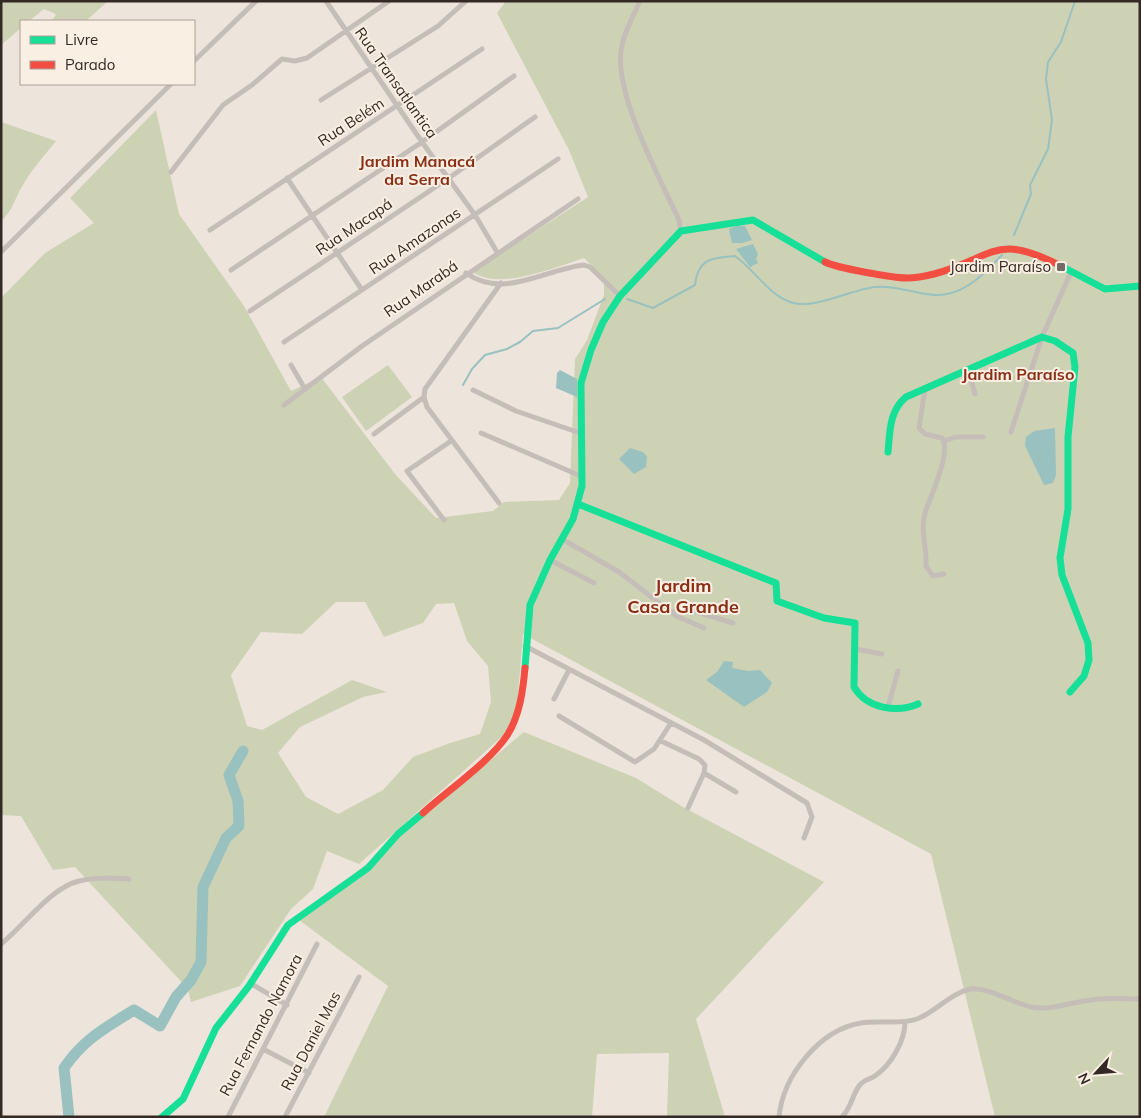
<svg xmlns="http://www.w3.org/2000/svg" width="1141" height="1118" font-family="Mulish,sans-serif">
  <rect width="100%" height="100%" fill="#ede4dc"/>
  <path fill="#ced2b5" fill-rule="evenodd" d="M 1,1 L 108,1 L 86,21 L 52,21 L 56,14 L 44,9 L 29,21 L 21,21 L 21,28 L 1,45 Z
    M 506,1 L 1140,1 L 1140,1117 L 995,1117 L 931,854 L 523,634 L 517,708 L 505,734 L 359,864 L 327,851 L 313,889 L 291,909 L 240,986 L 191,1002 L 188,989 L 75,867 L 53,870 L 21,816 L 1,815 L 1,298 L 45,253 L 94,223 L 70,198 L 156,110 L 179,214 L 244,306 L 291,391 L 321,377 L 395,474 L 436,518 L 493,511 L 504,502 L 559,500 L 570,483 L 575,359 L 587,340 L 604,295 L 604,279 L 584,258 C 556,267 499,291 473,272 L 588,197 L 569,150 L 497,13 ZM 336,602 L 365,602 L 384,637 L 423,623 L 436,604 L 454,603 L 467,641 L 488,666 L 491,702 L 480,734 L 450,743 L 413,757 L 383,790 L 338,814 L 306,797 L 278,753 L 300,727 L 363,697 L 387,692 L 352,680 L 262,730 L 247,726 L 231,675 L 261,632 L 302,634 Z
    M 1,122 L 56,141 C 45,155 32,169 23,185 C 15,197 13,211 1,221 Z
    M 388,365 L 412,397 L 366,431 L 342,397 Z
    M 524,732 L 636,778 L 683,807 L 824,882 L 696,1019 L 725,1117 L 667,1117 L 669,1053 L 597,1054 L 592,1117 L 324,1117 L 388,986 L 299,920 Z"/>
  <path fill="#98c1bf" d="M 737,226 L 745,226 L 752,240 L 742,243 L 732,243 L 729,229 Z
    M 753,244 L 758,254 L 756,259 L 758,263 L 750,267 L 736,249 Z
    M 560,370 L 577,379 L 577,397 L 556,388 L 557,373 Z
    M 1055,428 L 1056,475 L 1053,483 L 1044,485 L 1025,446 L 1026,437 L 1034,431 Z
    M 630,448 L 643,452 L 647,457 L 646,467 L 634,474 L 619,459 Z
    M 724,661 L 733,662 L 732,668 L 748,671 L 760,670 L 772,683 L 767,692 L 744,707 L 706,680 L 717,672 Z"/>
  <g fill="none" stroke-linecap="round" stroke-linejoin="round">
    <path stroke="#98c1bf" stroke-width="2" d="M 1014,235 L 1031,194 L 1030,185 L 1048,149 L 1052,120 L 1046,79 L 1048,62 L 1061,42 L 1075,1
      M 627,299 L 653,308 L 695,285 C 698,258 712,258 735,256 C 755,270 769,296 793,303 C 815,309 853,289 875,287 C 899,284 926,299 947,294 C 969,290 987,271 1002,255
      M 463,385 L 472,369 L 485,355 L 507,349 L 520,342 L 533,331 L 558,328 L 605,299"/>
    <path stroke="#98c1bf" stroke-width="11" d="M 69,1117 L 64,1068 C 84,1039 105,1028 134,1010 L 160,1026 L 176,997 L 191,980 L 201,962 L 203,887 L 226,838 L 239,826 L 238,801 L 229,775 L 243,751"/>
    <path stroke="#c5bdb7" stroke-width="5" d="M 326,1 L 422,142 L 475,215 L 497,252
      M 640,1 C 633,17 623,34 621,51 C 615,95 660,179 679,220 L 681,231
      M 194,61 L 256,1
      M 321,100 L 438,26 L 466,1
      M 171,172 L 223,105 L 252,85 L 282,59 L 295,61 L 307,58 L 389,1
      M 287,178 L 362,290
      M 210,230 L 482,49
      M 1,252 L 171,84
      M 231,270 L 422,142 L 514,76
      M 466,273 C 504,300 545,269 584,265 L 590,267 L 620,296
      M 250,311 L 449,178 L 535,117
      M 284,342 L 558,159
      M 291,365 L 305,389
      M 968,370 L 975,394
      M 925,389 L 919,428 L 925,434 L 942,438 C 952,452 930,497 925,513 C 920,530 927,548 926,566 L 933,576 L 944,574
      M 473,390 L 516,411 L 580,433
      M 284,405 L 362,346 L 578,199
      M 1011,432 L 1042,337 L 1071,272
      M 481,433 L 583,477
      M 374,434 L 424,397
      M 944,441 L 956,437 L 983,437
      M 499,503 L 427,407 L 424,397 L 425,389 L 501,283
      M 444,520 L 407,471 L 451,441
      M 562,539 L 619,572 L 676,616 L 704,628
      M 550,560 L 594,583
      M 671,612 L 694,611 L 733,623
      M 525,646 L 704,740 L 807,803 L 812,817 L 804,838
      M 856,649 L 882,654
      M 554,699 L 569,670
      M 888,707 L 898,671
      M 559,716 L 635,762 L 654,749 L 671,723
      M 661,741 L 699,759 L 705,765 L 704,773
      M 688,808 L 704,773 L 736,792
      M 1,944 C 24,926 50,888 79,881 C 95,877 112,878 129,879
      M 250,983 L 287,1005
      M 263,1049 L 309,1073
      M 228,1117 L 317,944
      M 285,1117 L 359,977
      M 779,1117 C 783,1076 819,1030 861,1023 C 879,1020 900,1025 917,1019 C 936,1012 949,994 970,989 C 985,986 1014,1003 1031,1007 C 1051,1011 1071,1002 1091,1000 C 1106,997 1124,999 1140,999
      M 842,1117 C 851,1108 852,1096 859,1086 C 864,1079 869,1080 875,1076 C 891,1065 905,1041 905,1022"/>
    <path stroke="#16e098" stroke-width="7" d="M 1059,265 L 1105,289 L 1140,286
      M 888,452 C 890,432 889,411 906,397 L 1042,337 L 1055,341 L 1073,353 L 1075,367 L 1068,437 L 1068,509 L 1060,558 L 1062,575 L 1088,643 L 1089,660 L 1084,676 L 1070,692
      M 578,504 L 776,583 L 777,601 L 824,618 L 855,623 L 854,687 C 867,709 897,713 918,704
      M 525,668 L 530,605 L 550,560 L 573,519 L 582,486 L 581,383 L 591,350 L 603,322 L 620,296 L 681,231 L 753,220 L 825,262
      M 162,1117 L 183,1099 L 216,1028 L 249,986 L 288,925 L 368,868 L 398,834 L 423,813"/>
    <path stroke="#f24e42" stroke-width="7" d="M 825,262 C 837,268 893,278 907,278 C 915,278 926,276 934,274 C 994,258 994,232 1059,265
      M 423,813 C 447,791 491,761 508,734 C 520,714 523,690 525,668"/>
  </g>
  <rect fill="#756a65" stroke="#faefe3" stroke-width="2" x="1056" y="262" width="10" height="10" rx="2.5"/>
  <g text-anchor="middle" stroke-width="4" stroke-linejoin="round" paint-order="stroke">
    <g font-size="15" fill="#352925" stroke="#faefe3">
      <text transform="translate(396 83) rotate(55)" y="5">Rua Transatlantica</text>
      <text transform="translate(351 122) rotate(-33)" y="5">Rua Belém</text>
      <text transform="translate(354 227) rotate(-34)" y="5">Rua Macapá</text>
      <text transform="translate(415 241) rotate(-34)" y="5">Rua Amazonas</text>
      <text transform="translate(421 289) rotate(-35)" y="5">Rua Marabá</text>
      <text transform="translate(261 1025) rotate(-62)" y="5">Rua Fernando Namora</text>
      <text transform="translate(311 1041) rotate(-62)" y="5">Rua Daniel Mas</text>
    </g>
    <g font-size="15" fill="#352925" stroke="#faefe3" text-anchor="end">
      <text x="1051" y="272">Jardim Paraíso</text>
    </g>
    <g font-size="16" font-weight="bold" fill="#8b2f17" stroke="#faefe3">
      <text x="417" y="167">Jardim Manacá<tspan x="417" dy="18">da Serra</tspan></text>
      <text x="1018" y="380">Jardim Paraíso</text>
    </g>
    <g font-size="18" font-weight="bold" fill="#8b2f17" stroke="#faefe3">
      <text x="683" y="592">Jardim<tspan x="683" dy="21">Casa Grande</tspan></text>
    </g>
  </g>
  <rect width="1141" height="1118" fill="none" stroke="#352925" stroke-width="5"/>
  <rect x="20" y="20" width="175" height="65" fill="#faefe3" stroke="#aba097"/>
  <rect x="30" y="36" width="25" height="8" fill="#16e098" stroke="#aba097"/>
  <text x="65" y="45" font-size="15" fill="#352925">Livre</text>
  <rect x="30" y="61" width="25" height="8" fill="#f24e42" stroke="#aba097"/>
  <text x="65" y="70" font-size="15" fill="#352925">Parado</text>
  <g transform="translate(1096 1073) rotate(244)" stroke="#faefe3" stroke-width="4" paint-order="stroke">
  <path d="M0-4L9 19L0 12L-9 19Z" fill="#352925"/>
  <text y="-8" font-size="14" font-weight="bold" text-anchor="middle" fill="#352925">N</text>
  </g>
</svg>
